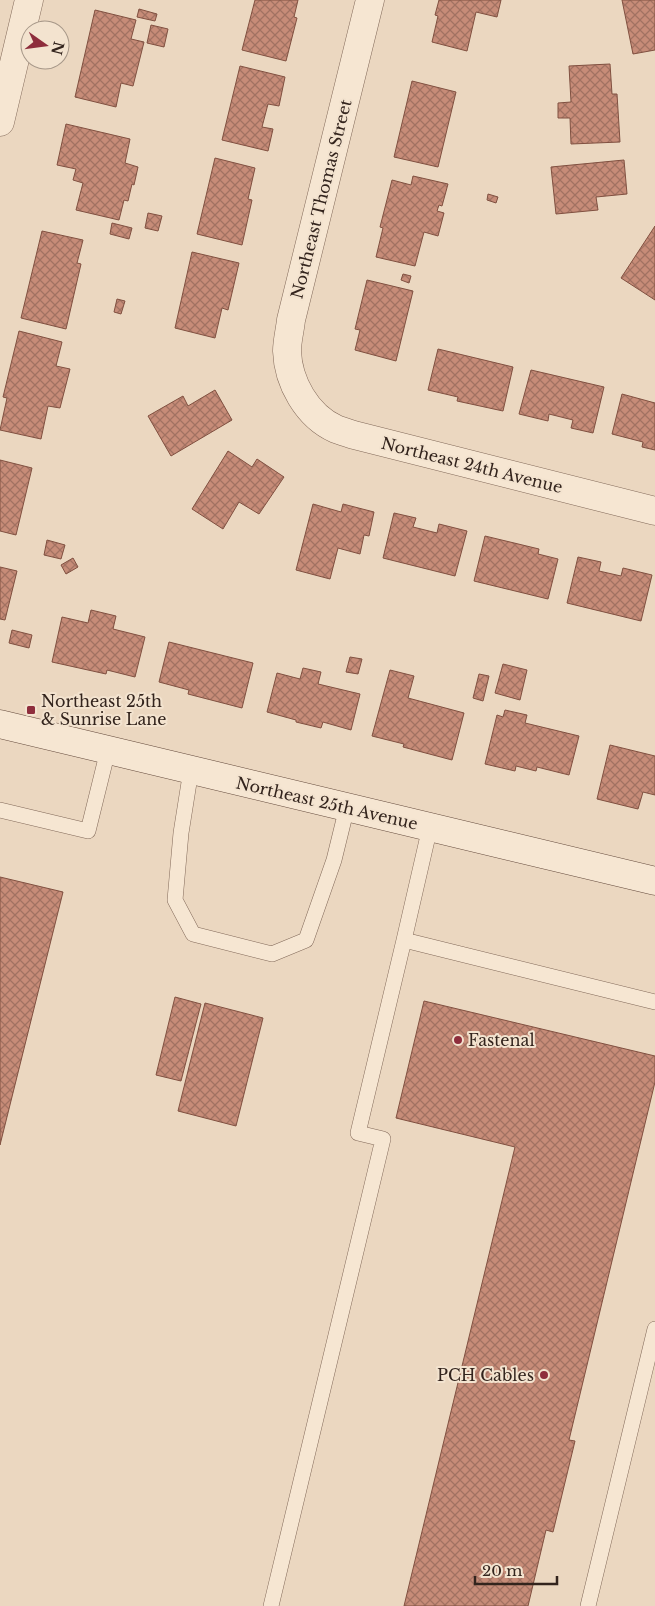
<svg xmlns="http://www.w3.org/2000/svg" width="655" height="1606" font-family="'Libre Baskerville',serif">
  <defs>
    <pattern id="building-cross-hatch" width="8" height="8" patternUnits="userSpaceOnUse" patternTransform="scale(1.25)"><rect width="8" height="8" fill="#c78c78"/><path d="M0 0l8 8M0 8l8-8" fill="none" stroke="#a27262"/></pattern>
  </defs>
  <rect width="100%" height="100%" fill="#ebd7c0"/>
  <path fill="url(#building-cross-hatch)" stroke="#805040" d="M 255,0 L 298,0 L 294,17 L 297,18 L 286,61 L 242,50 Z
    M 439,0 L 501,0 L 497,17 L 476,12 L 467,51 L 432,42 L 438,16 L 435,15 Z
    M 622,0 L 655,0 L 655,50 L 633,54 Z
    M 139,9 L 157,14 L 155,21 L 137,17 Z
    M 95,10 L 136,20 L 131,39 L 144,42 L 133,86 L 121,83 L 116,107 L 75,97 Z
    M 151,25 L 168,29 L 164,47 L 147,43 Z
    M 610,64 L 612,94 L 617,94 L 620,142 L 571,144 L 570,118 L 558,118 L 558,103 L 571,102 L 569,66 Z
    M 240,66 L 285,77 L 279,106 L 268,104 L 262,127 L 273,129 L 268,151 L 222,140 Z
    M 412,81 L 456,92 L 438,167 L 394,157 Z
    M 66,124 L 130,139 L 125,163 L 138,167 L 134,185 L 132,184 L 128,201 L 124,200 L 119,220 L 76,210 L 83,183 L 73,180 L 76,169 L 57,165 Z
    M 215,158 L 255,168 L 248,199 L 252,200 L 242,245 L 197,234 Z
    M 624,160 L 627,194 L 596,197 L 598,210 L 556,214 L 551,167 Z
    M 413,176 L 448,184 L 442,206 L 439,205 L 437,211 L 444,213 L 438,236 L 424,232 L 415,266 L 376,257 L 383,228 L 380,227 L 392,180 L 411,185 Z
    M 488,194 L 498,197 L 496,203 L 487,200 Z
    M 148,213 L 162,216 L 158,231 L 145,228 Z
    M 112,223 L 132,228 L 129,239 L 110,234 Z
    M 655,226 L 655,300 L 621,278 Z
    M 42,231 L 83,240 L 77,263 L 81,264 L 66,329 L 21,318 Z
    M 192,252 L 239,263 L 228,310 L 222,308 L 215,338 L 175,328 Z
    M 403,274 L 411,276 L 409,283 L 401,280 Z
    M 367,280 L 413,291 L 396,361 L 355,350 L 360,330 L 355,329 Z
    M 117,299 L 125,301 L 121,314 L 114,312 Z
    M 19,331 L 62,342 L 56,366 L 70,369 L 60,408 L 48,406 L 41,439 L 0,430 L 7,398 L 3,397 Z
    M 438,349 L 513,367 L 503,411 L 457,401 L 458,397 L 428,390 Z
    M 531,370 L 604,387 L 593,433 L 571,428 L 573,420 L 549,414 L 548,421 L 519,414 Z
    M 215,390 L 232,420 L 171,456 L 148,416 L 183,396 L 188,406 Z
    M 622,394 L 655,403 L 655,450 L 642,447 L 643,442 L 612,434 Z
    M 228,451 L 252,467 L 257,459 L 284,477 L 259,514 L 239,502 L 223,529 L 192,509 Z
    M 0,460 L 32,468 L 16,535 L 0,531 Z
    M 313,504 L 341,512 L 343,504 L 374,512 L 369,536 L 364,535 L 360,554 L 338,548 L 330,579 L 296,570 Z
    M 394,513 L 416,518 L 413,527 L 437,533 L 439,524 L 467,531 L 455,576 L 383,558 Z
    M 485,536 L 539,549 L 538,554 L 558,559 L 548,599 L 474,581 Z
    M 47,540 L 65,545 L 61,559 L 44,555 Z
    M 578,557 L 601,562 L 599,571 L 621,576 L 623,568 L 652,575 L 641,621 L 567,603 Z
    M 73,558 L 78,567 L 66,574 L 61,565 Z
    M 0,567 L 17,571 L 5,620 L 0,619 Z
    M 91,610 L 116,616 L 113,629 L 145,637 L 135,677 L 107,670 L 106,674 L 52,662 L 62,617 L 88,623 Z
    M 12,630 L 32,635 L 29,648 L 9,643 Z
    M 169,642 L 253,663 L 242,708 L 188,694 L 189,690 L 159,682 Z
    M 350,657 L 362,659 L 358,674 L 346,672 Z
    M 503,664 L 527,670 L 520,700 L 495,693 Z
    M 303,668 L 321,672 L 318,684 L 360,694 L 351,730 L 323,722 L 321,728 L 296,722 L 296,720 L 267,712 L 277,673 L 300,679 Z
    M 390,670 L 414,676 L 408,698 L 464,713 L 452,760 L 403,747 L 404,744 L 372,736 Z
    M 479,674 L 489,676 L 483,701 L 473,698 Z
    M 505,710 L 527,715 L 525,723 L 579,736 L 569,775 L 537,767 L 536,771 L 516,766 L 515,771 L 485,764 L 497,715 L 503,717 Z
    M 610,745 L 655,756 L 655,795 L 643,792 L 638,809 L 597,799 Z
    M 0,877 L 63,892 L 0,1145 Z
    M 175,997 L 201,1004 L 181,1081 L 156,1075 Z
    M 424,1001 L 655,1056 L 655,1082 L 569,1440 L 575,1441 L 553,1532 L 546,1530 L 528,1606 L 404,1606 L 515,1147 L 396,1118 Z
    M 205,1003 L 263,1018 L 236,1126 L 178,1111 Z"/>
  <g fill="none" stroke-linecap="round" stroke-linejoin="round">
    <defs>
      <path id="service" d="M 191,770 L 181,833 L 175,900 L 193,934 L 272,954 L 306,940 L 334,860 L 347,807
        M 0,810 L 88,831 L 108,750
        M 430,827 L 404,940 L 655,1002
        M 271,1606 L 383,1139 L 358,1133 L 404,940
        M 588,1606 L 655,1329"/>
      <path id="minor" d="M 370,0 L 291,320 C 290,330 287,341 287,351 C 288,382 307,416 336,429 C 341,431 348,433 354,435 L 655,511"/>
      <path id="tertiary" d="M 0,122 L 29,0"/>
      <path id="secondary" d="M 0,724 L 655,881"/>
    </defs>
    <use href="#service" stroke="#826959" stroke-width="16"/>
    <use href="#minor" stroke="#826959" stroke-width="29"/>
    <use href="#tertiary" stroke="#826959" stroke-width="29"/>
    <use href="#secondary" stroke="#644a3c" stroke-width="29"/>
    <use href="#service" stroke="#f6e6d2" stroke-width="15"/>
    <use href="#minor" stroke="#f6e6d2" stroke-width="28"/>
    <use href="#tertiary" stroke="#f6e6d2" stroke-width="28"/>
    <use href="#secondary" stroke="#f6e6d2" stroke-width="28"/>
  </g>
  <g fill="#8e2d3c" stroke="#f3e3cf" stroke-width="2">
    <rect x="26" y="705" width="10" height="10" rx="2.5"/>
    <circle cx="458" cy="1040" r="5"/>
    <circle cx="544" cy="1375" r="5"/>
  </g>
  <g text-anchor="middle" stroke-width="4" stroke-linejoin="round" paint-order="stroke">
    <g font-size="16" fill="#33241d" stroke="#f3e3cf">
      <text transform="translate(321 199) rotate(-76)" y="6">Northeast Thomas Street</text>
      <text transform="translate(472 465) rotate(14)" y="6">Northeast 24th Avenue</text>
      <text transform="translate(327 803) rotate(13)" y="6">Northeast 25th Avenue</text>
    </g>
    <g font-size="16" fill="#33241d" stroke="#f3e3cf" text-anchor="start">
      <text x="41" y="707">Northeast 25th<tspan x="41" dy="18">&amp; Sunrise Lane</tspan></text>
      <text x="468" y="1046">Fastenal</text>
      <text x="534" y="1381" text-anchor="end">PCH Cables</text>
    </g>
  </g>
  <g transform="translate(45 45) rotate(104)"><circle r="24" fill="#f3e3cf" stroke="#a69788"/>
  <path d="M0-4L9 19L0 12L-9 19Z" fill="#8e2d3c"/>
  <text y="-8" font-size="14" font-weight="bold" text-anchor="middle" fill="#33241d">N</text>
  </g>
  <path d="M475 1576v8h82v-8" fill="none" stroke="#33241d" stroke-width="2.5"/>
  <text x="482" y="1576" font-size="15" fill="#33241d" stroke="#f3e3cf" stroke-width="4" paint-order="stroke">20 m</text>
</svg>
